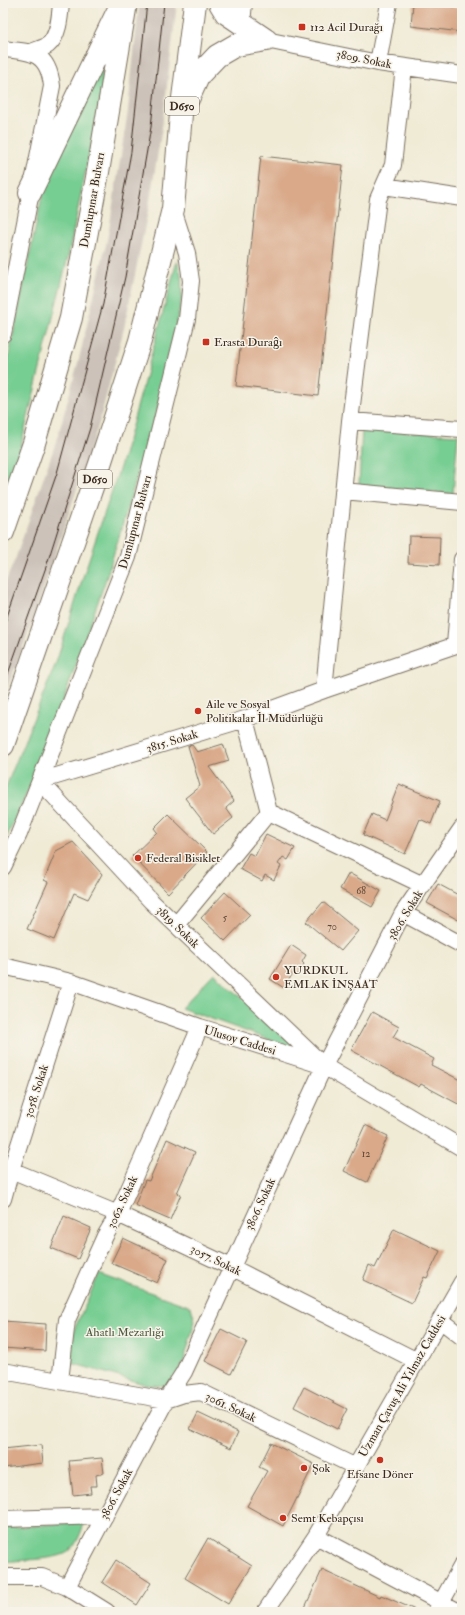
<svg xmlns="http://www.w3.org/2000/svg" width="465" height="1615" font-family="'IM FELL Double Pica',serif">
  <rect width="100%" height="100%" fill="#f7f3e8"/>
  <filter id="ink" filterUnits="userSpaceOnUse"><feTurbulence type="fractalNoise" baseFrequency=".025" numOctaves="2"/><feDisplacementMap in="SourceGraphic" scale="8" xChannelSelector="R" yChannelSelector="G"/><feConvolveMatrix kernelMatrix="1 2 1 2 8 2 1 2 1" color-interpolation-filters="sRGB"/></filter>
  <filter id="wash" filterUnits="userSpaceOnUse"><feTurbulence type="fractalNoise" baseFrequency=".012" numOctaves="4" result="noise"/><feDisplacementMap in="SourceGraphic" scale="16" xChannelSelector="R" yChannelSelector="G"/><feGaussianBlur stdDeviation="0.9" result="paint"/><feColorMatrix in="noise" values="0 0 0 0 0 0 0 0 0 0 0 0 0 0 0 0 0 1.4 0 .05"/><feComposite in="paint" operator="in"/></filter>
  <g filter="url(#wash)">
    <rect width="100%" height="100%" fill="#f0ebd5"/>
    <path fill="#ccc2b9" d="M 139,3 L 177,3 L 162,127 L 149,206 L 124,328 L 99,423 L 31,626 L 3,700 L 3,588 L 16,557 L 57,439 L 79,359 L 108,236 L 128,111 Z"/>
    <path fill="#77ce93" stroke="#597c58" d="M 103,55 L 102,91 L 68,257 L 15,469 L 3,501 L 3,384 L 41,201 L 60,142 Z
      M 177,261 L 181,274 L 182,297 L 157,411 L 106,579 L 43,758 L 3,845 L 3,794 L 56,663 L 84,574 L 124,455 Z
      M 362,429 L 458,435 L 453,494 L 359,485 Z
      M 214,973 L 293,1043 L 290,1047 L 181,1008 Z
      M 99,1274 L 191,1307 L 195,1321 L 183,1364 L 168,1386 L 147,1385 L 71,1363 L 74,1330 Z
      M 85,1522 C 81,1531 77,1546 68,1552 C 57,1560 19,1560 3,1562 L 3,1528 Z"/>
    <g id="blocks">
      <path fill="#d9a989" d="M 413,3 L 428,3 L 462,8 L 461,32 L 411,26 Z
        M 261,156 L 343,165 L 318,396 L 236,386 Z
        M 409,536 L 440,537 L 439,565 L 408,563 Z
        M 223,744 L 229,761 L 209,767 L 234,801 L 226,808 L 233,818 L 213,834 L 185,798 L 200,786 L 188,746 L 192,745 L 197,752 Z
        M 399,784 L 440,801 L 431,824 L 420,819 L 405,854 L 363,835 L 372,814 L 385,820 Z
        M 168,814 L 207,852 L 168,893 L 132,856 L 157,832 L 154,828 Z
        M 266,834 L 295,848 L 288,860 L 283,857 L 278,864 L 281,866 L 274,880 L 265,875 L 262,881 L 240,869 L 249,853 L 255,856 Z
        M 73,842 L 102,874 L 88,899 L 74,893 L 54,940 L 27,929 L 48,882 L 44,880 L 56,851 Z
        M 349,873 L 381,891 L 372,907 L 340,889 Z
        M 438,884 L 462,897 L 462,922 L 427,903 Z
        M 225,892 L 250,915 L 225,941 L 201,918 Z
        M 323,902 L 358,931 L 341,951 L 306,922 Z
        M 291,945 L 306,955 L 302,962 L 304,964 L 297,975 L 293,973 L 284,988 L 270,979 Z
        M 372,1012 L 399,1027 L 393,1037 L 434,1059 L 431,1065 L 462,1081 L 462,1106 L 421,1084 L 419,1087 L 351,1050 Z
        M 365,1125 L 388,1136 L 367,1182 L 344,1171 Z
        M 167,1139 L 195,1152 L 177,1193 L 181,1194 L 170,1220 L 135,1205 L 145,1180 L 149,1181 Z
        M 64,1216 L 91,1228 L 78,1259 L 51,1248 Z
        M 394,1229 L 440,1251 L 427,1278 L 424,1277 L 412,1303 L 363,1280 L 369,1265 L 375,1268 Z
        M 123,1238 L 168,1259 L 157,1283 L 111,1263 Z
        M 3,1321 L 46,1324 L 45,1351 L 3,1348 Z
        M 221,1329 L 247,1342 L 231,1374 L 205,1361 Z
        M 304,1387 L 347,1409 L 337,1429 L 294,1407 Z
        M 198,1413 L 238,1432 L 231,1448 L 190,1429 Z
        M 271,1443 L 314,1464 L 283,1526 L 247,1506 L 267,1471 L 259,1467 Z
        M 41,1445 L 43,1463 L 3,1468 L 3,1449 Z
        M 102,1458 L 104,1473 L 96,1475 L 97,1486 L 90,1486 L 91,1493 L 73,1495 L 69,1461 Z
        M 208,1538 L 252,1566 L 228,1604 L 185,1578 Z
        M 116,1560 L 151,1583 L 137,1605 L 102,1582 Z
        M 322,1570 L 380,1597 L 381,1595 L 420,1612 L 303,1612 Z"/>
    </g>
  </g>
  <g filter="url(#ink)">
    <use href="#blocks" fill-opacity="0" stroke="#7a6e5e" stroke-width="1"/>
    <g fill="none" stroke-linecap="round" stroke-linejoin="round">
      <defs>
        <path id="minor" d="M 242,24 L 244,3
          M 266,40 L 378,63 L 462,75
          M 3,49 C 32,52 48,52 52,86 L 3,334
          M 31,52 C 36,50 44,48 48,45 C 59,36 60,15 61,3
          M 378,63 L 389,3
          M 384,186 L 462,198
          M 350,421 L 462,429
          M 343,491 L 462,502
          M 455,645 L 462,559
          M 324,690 L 350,421 L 378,199 L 393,165 L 404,67
          M 245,719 L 269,812 L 423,885
          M 3,867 L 19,834 L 128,557 L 187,319 L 191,281 L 187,253 L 173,209
          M 403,913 L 462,945
          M 176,925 L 269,812
          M 3,966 L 71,982 L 200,1027 L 324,1066 L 462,1148
          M 324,1066 L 151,901 L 40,781 L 245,719 L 324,690 L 462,643
          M 11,1170 L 118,1214 L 231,1267 L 417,1361
          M 3,1199 L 11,1170 L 71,982
          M 440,1320 L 462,1337
          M 3,1371 L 166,1400 L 184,1394 L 201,1392 L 356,1467
          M 60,1381 L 67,1320 L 105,1236 L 118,1214 L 200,1027
          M 3,1519 L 105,1516
          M 316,1536 L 459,1612
          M 3,1577 L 42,1577 L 67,1587 L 107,1612
          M 67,1587 L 166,1400 L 184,1372 L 324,1066 L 403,913 L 462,828
          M 265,1612 L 316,1536 L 462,1282
          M 436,1612 L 462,1565"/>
        <path id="highway" d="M 220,3 L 226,13 L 266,40
          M 188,99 L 199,75 L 217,56 L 236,45 L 266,40
          M 30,193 L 117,13
          M 3,532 L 34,443 L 71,318 L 98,172 L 126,3
          M 3,745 L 100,464 L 140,341 L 173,209 L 181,114 L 195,3"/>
      </defs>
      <use href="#minor" stroke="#7a6e5e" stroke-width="18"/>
      <use href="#highway" stroke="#7a6e5e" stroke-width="24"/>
      <use href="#minor" stroke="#fff" stroke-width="16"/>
      <use href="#highway" stroke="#fff" stroke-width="22"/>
      <path stroke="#3b2a1e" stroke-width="1" d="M 3,628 L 57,473 L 103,304 L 131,152 L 147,3
        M 3,688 L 46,567 L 90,428 L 125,277 L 151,127 L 164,3"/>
    </g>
  </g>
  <g fill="#c8321e" stroke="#f7f3e8" stroke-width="1.5">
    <rect x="298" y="23" width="8" height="8" rx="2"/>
    <rect x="202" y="338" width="8" height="8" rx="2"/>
    <circle cx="198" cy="711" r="4"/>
    <circle cx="138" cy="858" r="4"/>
    <circle cx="276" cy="977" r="4"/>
    <circle cx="380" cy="1460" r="4"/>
    <circle cx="304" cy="1468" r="4"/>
    <circle cx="283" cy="1518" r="4"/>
  </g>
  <g text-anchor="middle" stroke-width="3" stroke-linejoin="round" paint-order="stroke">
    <g font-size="10" fill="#624a39">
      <text x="361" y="894">68</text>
      <text x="225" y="921">5</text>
      <text x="332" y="930">70</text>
      <text x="366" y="1157">12</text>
    </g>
    <g fill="#f7f3e8" stroke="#73665b" stroke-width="1">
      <rect x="165" y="97" width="34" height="18" rx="3"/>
      <rect x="78" y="470" width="34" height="18" rx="3"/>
    </g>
    <g font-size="11" font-weight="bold" fill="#3b2a1e">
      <text x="182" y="110">D650</text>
      <text x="95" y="483">D650</text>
    </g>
    <g font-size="12" fill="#3b2a1e" stroke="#f7f3e8" text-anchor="start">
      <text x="310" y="31">112 Acil Durağı</text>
      <text x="214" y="346">Erasta Duraĝı</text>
      <text x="206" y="708">Aile ve Sosyal<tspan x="206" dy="14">Politikalar İl Müdürlüğü</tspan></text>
      <text x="146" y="862">Federal Bisiklet</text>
      <text x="284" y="974">YURDKUL<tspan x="284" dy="14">EMLAK İNŞAAT</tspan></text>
      <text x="312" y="1472">Şok</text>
      <text x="380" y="1478" text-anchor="middle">Efsane Döner</text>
      <text x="291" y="1522">Semt Kebapçısı</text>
    </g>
    <g font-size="12" fill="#3b2a1e" stroke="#f7f3e8">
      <text transform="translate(364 59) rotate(11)" y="4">3809. Sokak</text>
      <text transform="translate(92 200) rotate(-80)" y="4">Dumlupınar Bulvarı</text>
      <text transform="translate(135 522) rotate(-75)" y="4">Dumlupınar Bulvarı</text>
      <text transform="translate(172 741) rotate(-17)" y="4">3815. Sokak</text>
      <text transform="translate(405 915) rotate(-59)" y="4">3806. Sokak</text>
      <text transform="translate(178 927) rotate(44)" y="4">3819. Sokak</text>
      <text transform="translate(240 1040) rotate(17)" y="4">Ulusoy Caddesi</text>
      <text transform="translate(36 1091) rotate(-72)" y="4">3058. Sokak</text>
      <text transform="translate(122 1202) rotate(-65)" y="4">3062. Sokak</text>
      <text transform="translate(260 1204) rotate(-65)" y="4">3806. Sokak</text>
      <text transform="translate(216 1260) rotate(26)" y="4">3057. Sokak</text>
      <text transform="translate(402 1386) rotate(-60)" y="4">Uzman Çavuş Ali Yılmaz Caddesi</text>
      <text transform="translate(231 1407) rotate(25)" y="4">3061. Sokak</text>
      <text transform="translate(116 1494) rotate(-62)" y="4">3806. Sokak</text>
    </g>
    <g font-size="12" fill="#4d5b41" stroke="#f7f3e8">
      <text x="125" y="1336">Ahatlı Mezarlığı</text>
    </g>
  </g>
  <rect width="465" height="1615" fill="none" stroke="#f7f3e8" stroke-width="16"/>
</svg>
